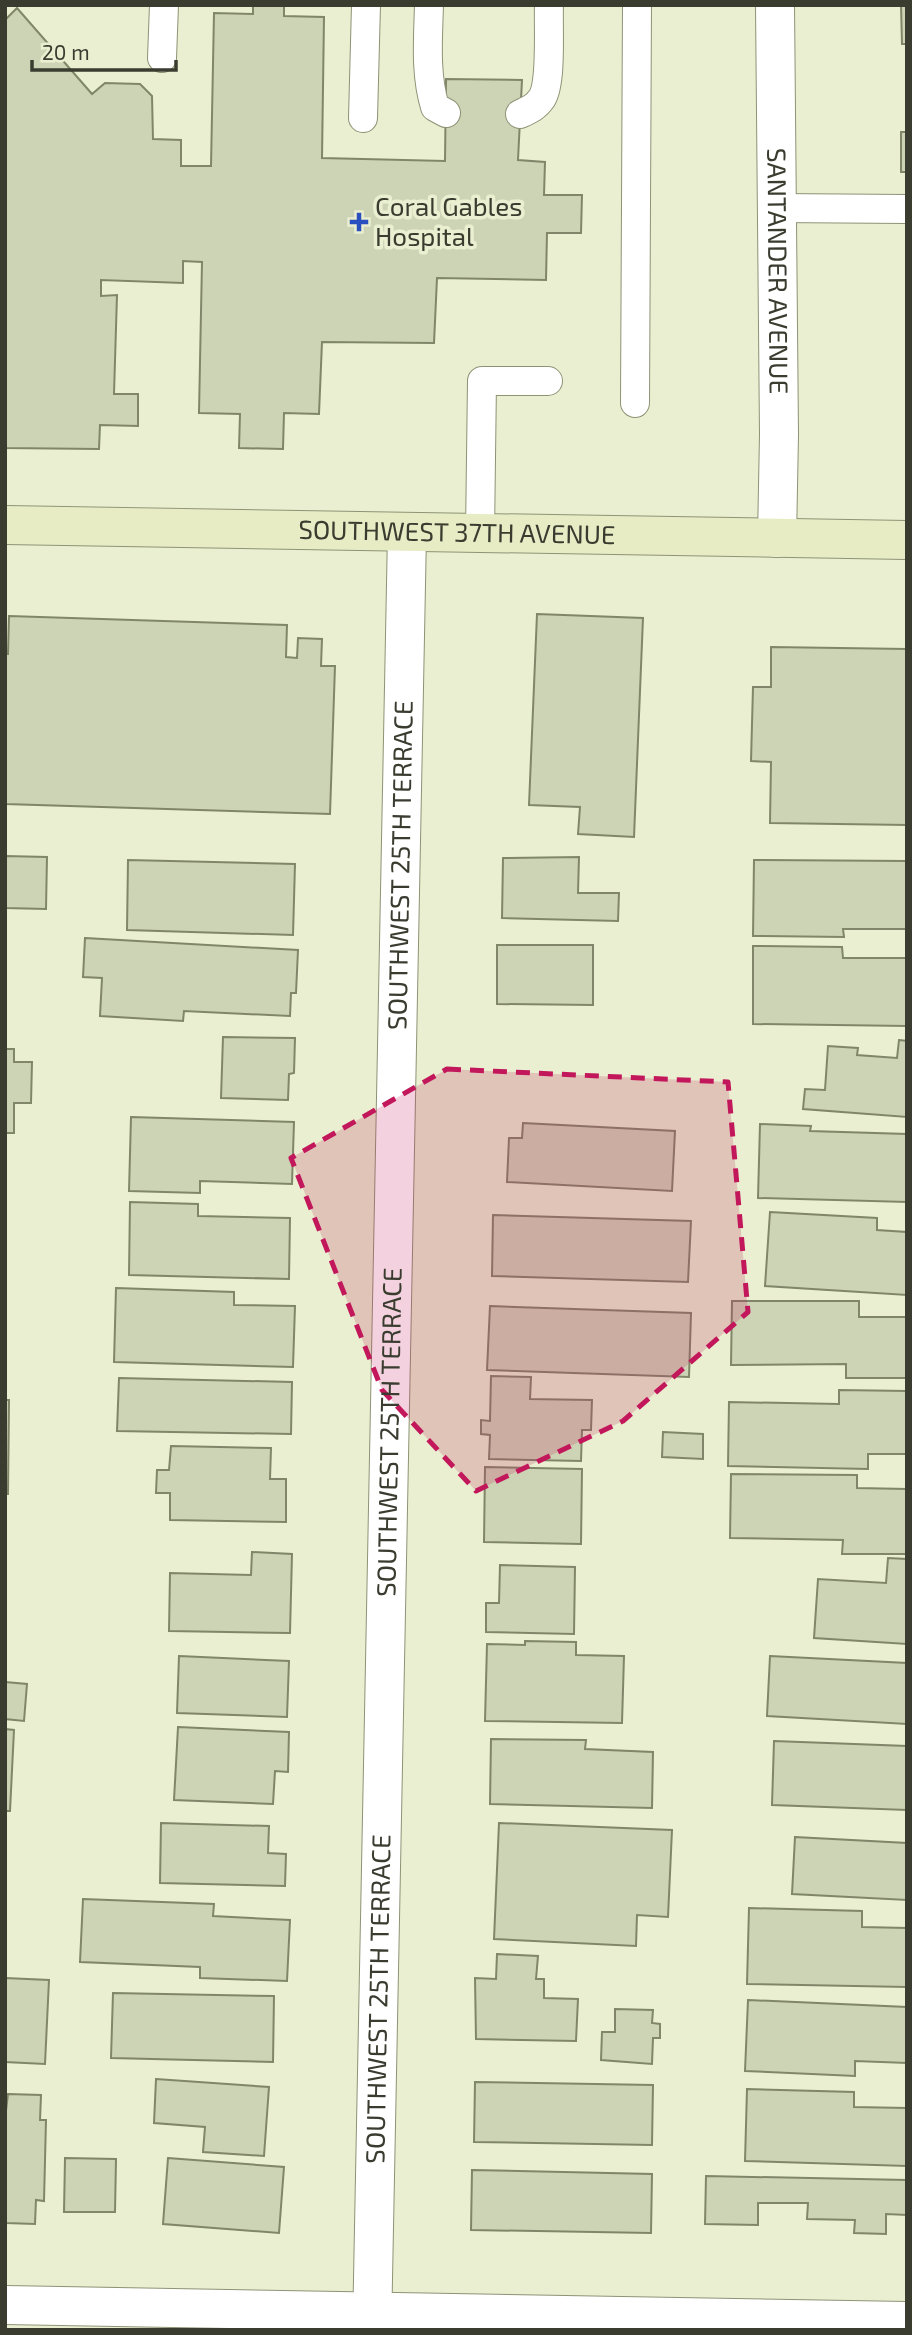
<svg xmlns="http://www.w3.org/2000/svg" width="912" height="2335" font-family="'Exo 2',sans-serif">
  <rect width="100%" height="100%" fill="#e9efd0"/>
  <path fill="#cdd3b5" stroke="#81866a" stroke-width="2" d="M 253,5 L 284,5 L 284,16 L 324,17 L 322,158 L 445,161 L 446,79 L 522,80 L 518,160 L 545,162 L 544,195 L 582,195 L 581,233 L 547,233 L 546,280 L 437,278 L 434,343 L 322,342 L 319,414 L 284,413 L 283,449 L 239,448 L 240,414 L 199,413 L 202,262 L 183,261 L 183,283 L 101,280 L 101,296 L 117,295 L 114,394 L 138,394 L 138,426 L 100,425 L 99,449 L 5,448 L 5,20 L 17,8 L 92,94 L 105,83 L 140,84 L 152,96 L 153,139 L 181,140 L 181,166 L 211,166 L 214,13 L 253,14 Z
    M 901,5 L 907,5 L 907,44 L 902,44 Z
    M 901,132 L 907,132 L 907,172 L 901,172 Z
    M 537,614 L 643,618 L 634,837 L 578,834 L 580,807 L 529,805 Z
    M 9,616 L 287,625 L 286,657 L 297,658 L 298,638 L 322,639 L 321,666 L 335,666 L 330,814 L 5,804 L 5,654 L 8,654 Z
    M 771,647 L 907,649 L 907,825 L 770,823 L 771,762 L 751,761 L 753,687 L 771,687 Z
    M 5,856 L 47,857 L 46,909 L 5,908 Z
    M 579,857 L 578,893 L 619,893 L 618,921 L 502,918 L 503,858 Z
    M 128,860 L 295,864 L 293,935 L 127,930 Z
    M 754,860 L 907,861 L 907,929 L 843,929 L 844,937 L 753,936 Z
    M 85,938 L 298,950 L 296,993 L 291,993 L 290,1016 L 184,1011 L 183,1021 L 100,1016 L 102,978 L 83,977 Z
    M 497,945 L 593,945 L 593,1005 L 497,1004 Z
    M 753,946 L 842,947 L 843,958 L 907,958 L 907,1026 L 753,1024 Z
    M 223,1037 L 295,1038 L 294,1073 L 289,1074 L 288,1100 L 221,1098 Z
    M 899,1040 L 907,1041 L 907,1117 L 803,1109 L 805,1089 L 825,1090 L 828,1046 L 858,1048 L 857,1055 L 897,1058 Z
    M 5,1049 L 14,1049 L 14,1062 L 32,1062 L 31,1103 L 14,1103 L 14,1133 L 5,1133 Z
    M 131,1117 L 294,1122 L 292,1184 L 200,1181 L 200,1193 L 129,1191 Z
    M 523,1123 L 675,1131 L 672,1191 L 507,1182 L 509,1138 L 522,1138 Z
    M 760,1124 L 811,1126 L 810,1131 L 907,1134 L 907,1202 L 758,1198 Z
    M 130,1202 L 198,1204 L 198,1216 L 290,1218 L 289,1279 L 129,1275 Z
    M 770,1212 L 877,1218 L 877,1230 L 907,1232 L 907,1295 L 765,1286 Z
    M 493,1215 L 691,1221 L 688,1282 L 492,1276 Z
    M 116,1288 L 234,1292 L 234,1305 L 295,1306 L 293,1367 L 114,1362 Z
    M 732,1301 L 859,1301 L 859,1317 L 907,1317 L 907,1378 L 846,1378 L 846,1364 L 731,1365 Z
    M 490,1306 L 691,1313 L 689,1377 L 487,1370 Z
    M 491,1376 L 531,1377 L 530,1399 L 592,1400 L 591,1430 L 582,1430 L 581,1461 L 489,1459 L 490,1435 L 481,1434 L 481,1420 L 490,1421 Z
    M 119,1378 L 292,1382 L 291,1434 L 117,1431 Z
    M 839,1390 L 907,1391 L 907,1454 L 868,1454 L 868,1469 L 728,1466 L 729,1402 L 839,1404 Z
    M 5,1400 L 9,1400 L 8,1494 L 5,1494 Z
    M 663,1432 L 703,1434 L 703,1459 L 662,1457 Z
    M 171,1446 L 271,1448 L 270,1479 L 286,1479 L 286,1522 L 170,1520 L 170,1493 L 156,1493 L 157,1470 L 169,1470 Z
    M 485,1467 L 582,1469 L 581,1544 L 484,1542 Z
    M 731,1474 L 857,1475 L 857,1488 L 907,1489 L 907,1554 L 842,1554 L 843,1540 L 730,1538 Z
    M 252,1552 L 292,1554 L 290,1633 L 169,1631 L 170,1573 L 251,1575 Z
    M 888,1558 L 907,1559 L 907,1644 L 814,1638 L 818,1579 L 886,1583 Z
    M 500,1565 L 575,1567 L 574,1634 L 486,1632 L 486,1603 L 499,1603 Z
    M 525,1641 L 576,1642 L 576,1655 L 624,1656 L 622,1723 L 485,1721 L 487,1644 L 525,1645 Z
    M 179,1656 L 289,1661 L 287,1717 L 177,1713 Z
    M 770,1656 L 907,1663 L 907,1724 L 767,1716 Z
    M 5,1682 L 27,1684 L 24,1721 L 5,1719 Z
    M 178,1727 L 289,1732 L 288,1772 L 275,1771 L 273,1804 L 174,1800 Z
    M 5,1729 L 14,1730 L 10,1811 L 5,1811 Z
    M 491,1739 L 586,1740 L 585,1749 L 653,1752 L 652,1808 L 490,1804 Z
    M 774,1741 L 907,1746 L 907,1810 L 772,1805 Z
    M 161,1823 L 269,1826 L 268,1853 L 286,1854 L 285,1886 L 160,1883 Z
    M 499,1823 L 672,1830 L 668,1917 L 637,1915 L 636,1946 L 494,1939 Z
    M 795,1837 L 907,1843 L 907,1900 L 792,1894 Z
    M 83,1899 L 214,1904 L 213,1916 L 290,1920 L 287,1981 L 200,1978 L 200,1967 L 80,1962 Z
    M 749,1908 L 862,1911 L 862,1927 L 907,1928 L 907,1987 L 747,1984 Z
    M 497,1954 L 538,1956 L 536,1979 L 544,1979 L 544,1998 L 578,1999 L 576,2041 L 476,2039 L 475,1978 L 496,1979 Z
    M 5,1978 L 49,1980 L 45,2064 L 5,2062 Z
    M 113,1993 L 274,1996 L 273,2062 L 111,2058 Z
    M 748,2000 L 907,2007 L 907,2063 L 855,2061 L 855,2076 L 745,2071 Z
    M 615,2009 L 653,2010 L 652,2023 L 660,2024 L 660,2038 L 653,2038 L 652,2064 L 601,2060 L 602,2032 L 615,2032 Z
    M 156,2079 L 269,2087 L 264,2156 L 203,2152 L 205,2127 L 154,2123 Z
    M 475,2082 L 653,2085 L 652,2145 L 474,2142 Z
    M 747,2089 L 854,2092 L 854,2107 L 907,2108 L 907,2166 L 745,2161 Z
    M 8,2094 L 41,2095 L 40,2120 L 46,2120 L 44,2201 L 36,2200 L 35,2224 L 6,2223 L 5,2119 Z
    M 65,2158 L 116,2159 L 115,2212 L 64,2212 Z
    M 168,2158 L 284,2167 L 279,2233 L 163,2224 Z
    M 472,2170 L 652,2174 L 651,2233 L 471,2230 Z
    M 706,2176 L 907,2180 L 907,2215 L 886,2214 L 886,2234 L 854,2233 L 855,2220 L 807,2219 L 808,2203 L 758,2203 L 758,2225 L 705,2224 Z"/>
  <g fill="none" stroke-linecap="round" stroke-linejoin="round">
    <defs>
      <path id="service" d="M 429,5 C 428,40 425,74 435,107 L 446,113
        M 162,58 L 164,5
        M 520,114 C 529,110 536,107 542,98 C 552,82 548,26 549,5
        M 363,118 L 366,5
        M 776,208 L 907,209
        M 635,403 L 637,5
        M 480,534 L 482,381 L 548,381"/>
      <g id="minor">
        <path id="s1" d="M 775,5 L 779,435 L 777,538"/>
        <path d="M 5,2305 L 907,2321"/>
        <path id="s2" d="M 372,2330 L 407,533"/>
      </g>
      <g id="secondary">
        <path id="s3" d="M 5,525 L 907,540"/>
      </g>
    </defs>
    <use href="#service" stroke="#8e9376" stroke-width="30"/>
    <use href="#minor" stroke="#8e9376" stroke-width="40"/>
    <use href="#secondary" stroke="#8e9376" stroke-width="40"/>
    <use href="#service" stroke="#fff" stroke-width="28"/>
    <use href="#minor" stroke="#fff" stroke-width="38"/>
    <use href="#secondary" stroke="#e7ecc5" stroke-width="38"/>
  </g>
  <path fill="#c2185b" fill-opacity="0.2" stroke="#c2185b" stroke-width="5" stroke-dasharray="14 9" stroke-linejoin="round" d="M 447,1069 L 728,1082 L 748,1312 L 623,1421 L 476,1491 L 382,1390 L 291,1158 Z"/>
  <path fill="#2a4fbe" stroke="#e9efd0" stroke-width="2.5" d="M355.5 211.5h7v7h7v7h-7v7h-7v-7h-7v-7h7z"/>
  <g text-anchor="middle" stroke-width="7" stroke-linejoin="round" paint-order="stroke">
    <g font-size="26" fill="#393c2f" stroke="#e9efd0" text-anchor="start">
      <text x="375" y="216">Coral Gables<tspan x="375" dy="30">Hospital</tspan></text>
    </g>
    <g font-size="26" fill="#393c2f" stroke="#e9efd0">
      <text dy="9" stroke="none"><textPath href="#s1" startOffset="266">SANTANDER AVENUE</textPath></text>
      <text dy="9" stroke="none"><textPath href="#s3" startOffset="452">SOUTHWEST 37TH AVENUE</textPath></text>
      <text dy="9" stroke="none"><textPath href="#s2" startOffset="1465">SOUTHWEST 25TH TERRACE</textPath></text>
      <text dy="9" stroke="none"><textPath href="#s2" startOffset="898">SOUTHWEST 25TH TERRACE</textPath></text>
      <text dy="9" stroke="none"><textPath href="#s2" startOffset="331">SOUTHWEST 25TH TERRACE</textPath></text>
    </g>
  </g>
  <rect width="912" height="2335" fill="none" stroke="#393c2f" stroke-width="14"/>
  <path d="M32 60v10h144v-10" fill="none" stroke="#393c2f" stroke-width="3.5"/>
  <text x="42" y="60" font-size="21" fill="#393c2f" stroke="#e9efd0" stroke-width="5" paint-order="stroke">20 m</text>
</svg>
